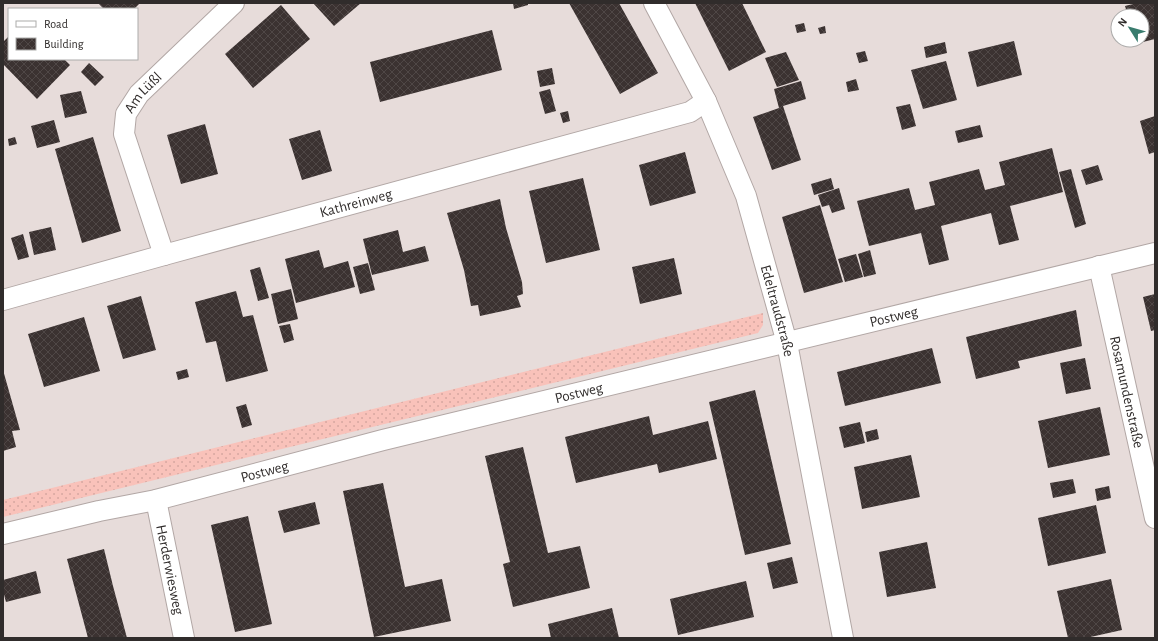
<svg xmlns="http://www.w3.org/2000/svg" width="1158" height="641" font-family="'Alegreya Sans',sans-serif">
  <defs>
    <pattern id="grass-dots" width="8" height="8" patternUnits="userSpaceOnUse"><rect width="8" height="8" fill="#f9c2ba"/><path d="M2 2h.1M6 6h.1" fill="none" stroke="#d6a7a0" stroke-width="1.8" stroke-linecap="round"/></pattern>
    <pattern id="building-cross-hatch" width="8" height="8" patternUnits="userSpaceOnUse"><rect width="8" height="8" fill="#3b3231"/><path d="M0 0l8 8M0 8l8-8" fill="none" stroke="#4f4746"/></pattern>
  </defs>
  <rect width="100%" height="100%" fill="#e7dcda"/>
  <path fill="url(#grass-dots)" d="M 763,313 L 763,325 L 758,333 L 3,517 L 3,500 Z"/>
  <path fill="url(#building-cross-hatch)" d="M 98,3 L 140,3 L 134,9 L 104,9 Z
    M 313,3 L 361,3 L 334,26 Z
    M 513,3 L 528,3 L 528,5 L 514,9 Z
    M 569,3 L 619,3 L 658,73 L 620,94 Z
    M 695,3 L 742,3 L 766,52 L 729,71 Z
    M 1137,3 L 1155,3 L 1155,39 L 1135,44 L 1134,40 L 1142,40 L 1142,16 L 1128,16 L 1125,6 Z
    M 281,5 L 310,39 L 253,88 L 225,54 Z
    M 804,23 L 806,31 L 797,33 L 795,25 Z
    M 825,26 L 826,33 L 820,34 L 818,28 Z
    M 492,30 L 502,70 L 380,102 L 370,62 Z
    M 9,36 L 9,59 L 64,59 L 70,65 L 37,99 L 3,64 L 3,42 Z
    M 1014,41 L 1022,75 L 977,87 L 968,52 Z
    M 945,42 L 947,53 L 926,58 L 924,47 Z
    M 865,51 L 868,61 L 859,63 L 856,53 Z
    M 786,52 L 799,80 L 777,87 L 765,58 Z
    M 946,61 L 957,100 L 923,109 L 911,70 Z
    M 89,63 L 104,77 L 95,86 L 81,72 Z
    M 552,68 L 555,84 L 540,87 L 537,71 Z
    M 856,79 L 859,90 L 848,92 L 846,82 Z
    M 801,81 L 806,99 L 783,106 L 801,160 L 772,170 L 753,117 L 779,108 L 774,89 Z
    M 550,89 L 556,111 L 545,114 L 539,92 Z
    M 81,91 L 87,113 L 65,118 L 60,95 Z
    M 910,104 L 916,126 L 902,130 L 896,107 Z
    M 568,111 L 570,121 L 563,123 L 560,113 Z
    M 1155,116 L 1155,152 L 1149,154 L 1140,121 Z
    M 54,120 L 60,142 L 37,148 L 31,126 Z
    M 205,124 L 218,174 L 181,184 L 167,135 Z
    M 980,125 L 983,137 L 958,143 L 955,131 Z
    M 320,130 L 332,171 L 302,180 L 289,139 Z
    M 15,137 L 17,144 L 9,146 L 8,139 Z
    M 93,137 L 121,231 L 82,243 L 55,149 Z
    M 1052,148 L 1063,192 L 1010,206 L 1019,240 L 999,245 L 991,213 L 941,226 L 949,260 L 929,265 L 921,233 L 869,246 L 857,201 L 909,188 L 915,210 L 935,205 L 929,182 L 979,169 L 985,190 L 1005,185 L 999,162 Z
    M 685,152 L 696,193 L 650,206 L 639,165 Z
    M 1098,165 L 1103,180 L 1086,185 L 1081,170 Z
    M 1071,169 L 1086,224 L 1075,228 L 1059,172 Z
    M 583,178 L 600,250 L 546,263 L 529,191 Z
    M 831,178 L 834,189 L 814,195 L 811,184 Z
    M 839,188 L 845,209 L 832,213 L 829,205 L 822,207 L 818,195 Z
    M 500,199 L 506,228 L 522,282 L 523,294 L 517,296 L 521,307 L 480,316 L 478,305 L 471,306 L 464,270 L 447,213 Z
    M 820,205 L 843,282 L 804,293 L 782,217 Z
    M 51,227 L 56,250 L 34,255 L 29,232 Z
    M 398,230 L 403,252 L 425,246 L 429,261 L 372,275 L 363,239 Z
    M 23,234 L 29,257 L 18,260 L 11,238 Z
    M 319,250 L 324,268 L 348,261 L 355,287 L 296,303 L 285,259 Z
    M 870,250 L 876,274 L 864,277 L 858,254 Z
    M 856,254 L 863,277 L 845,282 L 838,259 Z
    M 674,258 L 682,294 L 640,304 L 632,267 Z
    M 368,263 L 375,290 L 360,294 L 353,267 Z
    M 260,267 L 269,298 L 258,301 L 250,270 Z
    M 291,289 L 298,319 L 278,324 L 271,294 Z
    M 236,291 L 243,317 L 253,315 L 268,371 L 226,382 L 216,341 L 206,343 L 195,302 Z
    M 1155,294 L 1155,330 L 1151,331 L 1143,297 Z
    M 141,296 L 156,350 L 123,359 L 107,306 Z
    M 1076,310 L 1082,346 L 1018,361 L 1020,368 L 976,379 L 966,337 Z
    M 84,317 L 100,371 L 44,387 L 28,334 Z
    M 290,324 L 294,340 L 284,343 L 279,326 Z
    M 932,348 L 941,383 L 845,406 L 837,372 Z
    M 1085,358 L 1091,389 L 1066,394 L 1060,363 Z
    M 187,369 L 189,377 L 178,380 L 176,372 Z
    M 3,370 L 20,430 L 12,431 L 16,447 L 3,451 Z
    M 755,390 L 791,544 L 745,555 L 709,402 Z
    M 246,404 L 252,425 L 242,428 L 236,407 Z
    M 1100,407 L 1110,455 L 1048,468 L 1038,421 Z
    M 649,416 L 653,435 L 708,421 L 717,459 L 659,473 L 657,464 L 576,483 L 565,437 Z
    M 860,422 L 865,443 L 844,448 L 839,427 Z
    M 877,429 L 879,439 L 867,442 L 865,432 Z
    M 523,447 L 548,553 L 580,546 L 590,588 L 513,607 L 503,564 L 510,562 L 485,456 Z
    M 911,455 L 920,497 L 862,509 L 854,467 Z
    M 1073,479 L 1076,493 L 1053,498 L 1050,483 Z
    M 383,483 L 405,587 L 442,579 L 451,621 L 374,637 L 343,491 Z
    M 1109,486 L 1111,498 L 1097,501 L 1095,489 Z
    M 315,502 L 320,524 L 284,533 L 278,511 Z
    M 1096,505 L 1106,553 L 1048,566 L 1038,518 Z
    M 248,516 L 272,624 L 235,632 L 211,525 Z
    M 927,542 L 936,588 L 887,597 L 879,552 Z
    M 104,549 L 113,586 L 127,638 L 88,638 L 67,559 Z
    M 792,557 L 798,583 L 773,589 L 767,563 Z
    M 36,571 L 41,593 L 6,602 L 3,591 L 3,580 Z
    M 1111,579 L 1122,630 L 1086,638 L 1068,638 L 1057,591 Z
    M 746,581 L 754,617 L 678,635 L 670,599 Z
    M 612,608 L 619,638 L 551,638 L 548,624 Z"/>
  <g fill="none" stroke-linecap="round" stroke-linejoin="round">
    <defs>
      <g id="minor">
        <path id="s1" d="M 654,3 L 706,101 L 746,196 L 787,343 L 843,638"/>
        <path id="s2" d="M 164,255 L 124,134 L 126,114 L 139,94 L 234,3"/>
        <path id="s3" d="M 1099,266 L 1155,518"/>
        <path id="s4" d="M 3,300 L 164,255 L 690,112 L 706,101"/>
        <path id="s5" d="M 156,500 L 184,638"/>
        <path id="s6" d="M 3,534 L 99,511 L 156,500 L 383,440 L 1155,253"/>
      </g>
    </defs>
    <use href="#minor" stroke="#b2a7a5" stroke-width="22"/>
    <use href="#minor" stroke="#fff" stroke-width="20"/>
  </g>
  <g text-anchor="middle" stroke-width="4" stroke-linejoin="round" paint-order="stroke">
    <g font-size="15" fill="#302c2b" stroke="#fff">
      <text dy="5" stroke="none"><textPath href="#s2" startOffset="175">Am Lüßl</textPath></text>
      <text dy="5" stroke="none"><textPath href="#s4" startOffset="366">Kathreinweg</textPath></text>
      <text dy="5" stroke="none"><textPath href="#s1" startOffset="333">Edeltraudstraße</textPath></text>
      <text dy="5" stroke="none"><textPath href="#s6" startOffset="917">Postweg</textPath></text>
      <text dy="5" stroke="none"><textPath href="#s3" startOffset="129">Rosamundenstraße</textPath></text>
      <text dy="5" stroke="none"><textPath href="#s6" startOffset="593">Postweg</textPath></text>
      <text dy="5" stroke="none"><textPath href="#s6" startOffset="269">Postweg</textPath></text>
      <text dy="5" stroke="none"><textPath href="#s5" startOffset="71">Herderwiesweg</textPath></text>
    </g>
  </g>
  <rect width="1158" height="641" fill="none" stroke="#302c2b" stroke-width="8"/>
  <rect x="8" y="8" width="130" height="52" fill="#ffffff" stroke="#acabaa"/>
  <rect x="16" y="21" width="20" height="6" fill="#ffffff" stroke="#acabaa"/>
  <text x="44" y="28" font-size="12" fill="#302c2b">Road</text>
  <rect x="16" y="38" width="20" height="12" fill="url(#building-cross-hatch)" stroke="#acabaa"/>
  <text x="44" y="48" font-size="12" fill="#302c2b">Building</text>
  <g transform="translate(1130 28) rotate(307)"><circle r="19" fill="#ffffff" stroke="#acabaa"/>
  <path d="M0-3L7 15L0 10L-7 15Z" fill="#397c6e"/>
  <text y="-6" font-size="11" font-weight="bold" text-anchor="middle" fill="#302c2b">N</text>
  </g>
</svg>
